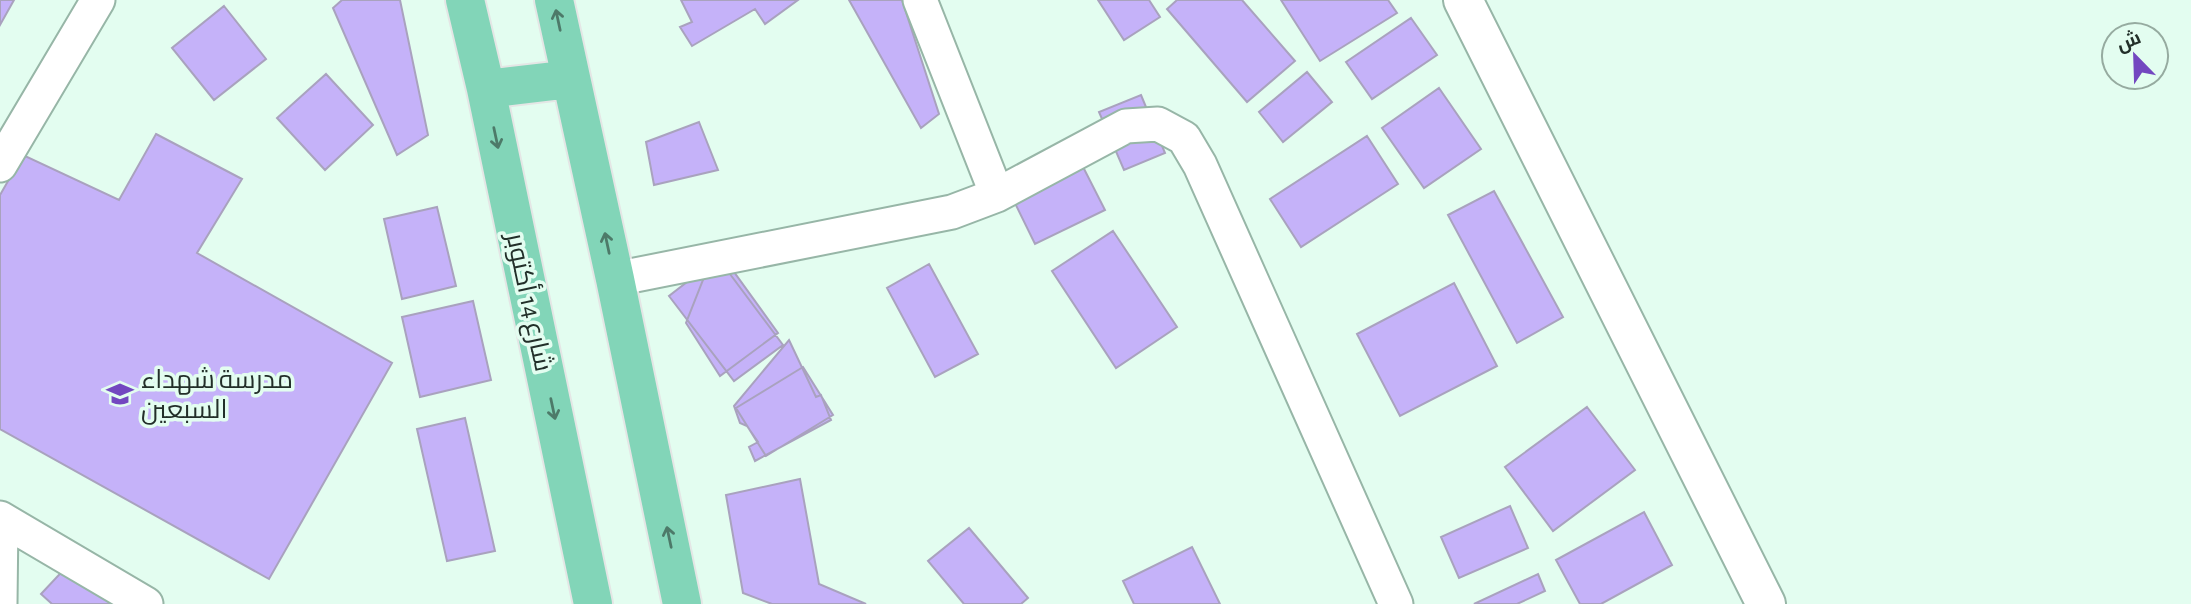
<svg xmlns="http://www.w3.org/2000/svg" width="2191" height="604" font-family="'Alegreya Sans',Cairo,sans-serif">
  <rect width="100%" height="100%" fill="#e3fdf0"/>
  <path fill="#c5b2f9" stroke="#a9a2be" stroke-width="2" d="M 0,0 L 14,0 L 0,25 Z
    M 342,0 L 400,0 L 428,135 L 397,155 L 333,8 Z
    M 681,0 L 798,0 L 765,24 L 755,9 L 692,46 L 680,27 L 692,22 Z
    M 849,0 L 902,0 L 939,114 L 921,128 Z
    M 1098,0 L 1149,0 L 1160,17 L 1124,40 Z
    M 1177,0 L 1242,0 L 1295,61 L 1247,102 L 1167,9 Z
    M 1281,0 L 1388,0 L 1397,13 L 1320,61 Z
    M 224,6 L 266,59 L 214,100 L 172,48 Z
    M 1411,18 L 1437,55 L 1372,99 L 1346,62 Z
    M 1307,72 L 1332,102 L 1283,142 L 1259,112 Z
    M 326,74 L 373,125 L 325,170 L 277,118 Z
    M 1439,88 L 1481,149 L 1424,188 L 1382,128 Z
    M 1141,95 L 1165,153 L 1124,170 L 1099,112 Z
    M 699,122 L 718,170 L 654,185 L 646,142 Z
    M 156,134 L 242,179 L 197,253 L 392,363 L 269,579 L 0,429 L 0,195 L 23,155 L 119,200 Z
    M 1367,136 L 1398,184 L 1301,247 L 1270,199 Z
    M 1079,159 L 1105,210 L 1035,244 L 1010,193 Z
    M 1494,191 L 1563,317 L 1517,343 L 1448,215 Z
    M 437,207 L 456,286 L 402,299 L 384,219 Z
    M 1113,231 L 1177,327 L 1116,368 L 1052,271 Z
    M 716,247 L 778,333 L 720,376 L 686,323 Z
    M 718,258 L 783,345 L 734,381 L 669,296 Z
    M 929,264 L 978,354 L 935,377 L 887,288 Z
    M 1454,283 L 1497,366 L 1400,416 L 1357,334 Z
    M 473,301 L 491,380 L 420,397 L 402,317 Z
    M 789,340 L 816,397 L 821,395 L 831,420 L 755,461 L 749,447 L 758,442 L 747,426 L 740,423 L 734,406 Z
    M 803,367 L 833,415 L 766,456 L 736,408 Z
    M 1587,407 L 1635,470 L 1553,531 L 1505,467 Z
    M 465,418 L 495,551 L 447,561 L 417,429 Z
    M 800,479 L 819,584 L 866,604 L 772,604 L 743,593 L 726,495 Z
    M 1510,506 L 1528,548 L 1459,578 L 1441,537 Z
    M 1644,512 L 1672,565 L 1601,604 L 1580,604 L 1556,560 Z
    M 969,528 L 1028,598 L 1021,604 L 964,604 L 928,561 Z
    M 1192,547 L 1220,604 L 1134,604 L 1123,581 Z
    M 70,563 L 120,604 L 52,604 L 41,594 Z
    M 1538,574 L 1545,591 L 1517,604 L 1474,604 Z"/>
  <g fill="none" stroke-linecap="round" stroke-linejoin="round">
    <defs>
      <path id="minor" d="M 920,0 L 997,195
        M 0,165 L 98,0
        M 615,279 L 952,212 L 997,195 L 1126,126 L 1158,124 L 1184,138 L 1200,165 L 1396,604
        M 0,518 L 146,604
        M 0,604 L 1,519"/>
      <path id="tertiary" d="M 1463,0 L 1766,604"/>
      <path id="primary" d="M 465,0 L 486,89 L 593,604
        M 554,0 L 615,279 L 682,604
        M 486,89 L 571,79"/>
    </defs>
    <use href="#minor" stroke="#97b6a7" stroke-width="37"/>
    <use href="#tertiary" stroke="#97b6a7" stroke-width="42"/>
    <use href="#primary" stroke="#e4e6e5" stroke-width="42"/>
    <use href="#minor" stroke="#fff" stroke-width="33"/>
    <use href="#tertiary" stroke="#fff" stroke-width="38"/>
    <use href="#primary" stroke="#82d5b8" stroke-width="38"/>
  </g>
  <defs><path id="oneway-shaft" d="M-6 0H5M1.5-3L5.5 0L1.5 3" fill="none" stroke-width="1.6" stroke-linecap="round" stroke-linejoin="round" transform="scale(1.75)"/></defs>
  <g stroke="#4d7a69">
    <use href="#oneway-shaft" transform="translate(558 20) rotate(-102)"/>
    <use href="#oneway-shaft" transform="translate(496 138) rotate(78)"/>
    <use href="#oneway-shaft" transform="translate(607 243) rotate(-102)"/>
    <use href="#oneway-shaft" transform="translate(553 409) rotate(78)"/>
    <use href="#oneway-shaft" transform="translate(669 537) rotate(-102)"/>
  </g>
  <defs>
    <symbol id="school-bare" viewBox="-9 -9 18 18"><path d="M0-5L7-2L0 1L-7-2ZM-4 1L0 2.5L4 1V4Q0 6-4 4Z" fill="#7347c0" stroke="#e3fdf0" stroke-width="2.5" paint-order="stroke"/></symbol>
  </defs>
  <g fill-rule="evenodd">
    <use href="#school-bare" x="101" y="375" width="38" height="38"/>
  </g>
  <g text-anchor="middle" stroke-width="7" stroke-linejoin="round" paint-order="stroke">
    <g font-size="26" fill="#222f29" stroke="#e3fdf0">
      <text transform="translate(530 302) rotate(78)" y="9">شارع 14 أكتوبر</text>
    </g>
    <g font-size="26" fill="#222f29" stroke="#e3fdf0" text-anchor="start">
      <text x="141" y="388">مدرسة شهداء<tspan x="141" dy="30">السبعين</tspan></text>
    </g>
  </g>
  <g transform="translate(2135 56) rotate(337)"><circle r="33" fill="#e3fdf0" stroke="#96aba0" stroke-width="2"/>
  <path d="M0-5L12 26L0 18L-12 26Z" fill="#7347c0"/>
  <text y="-10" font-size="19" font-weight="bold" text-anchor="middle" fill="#222f29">ش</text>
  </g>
</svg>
